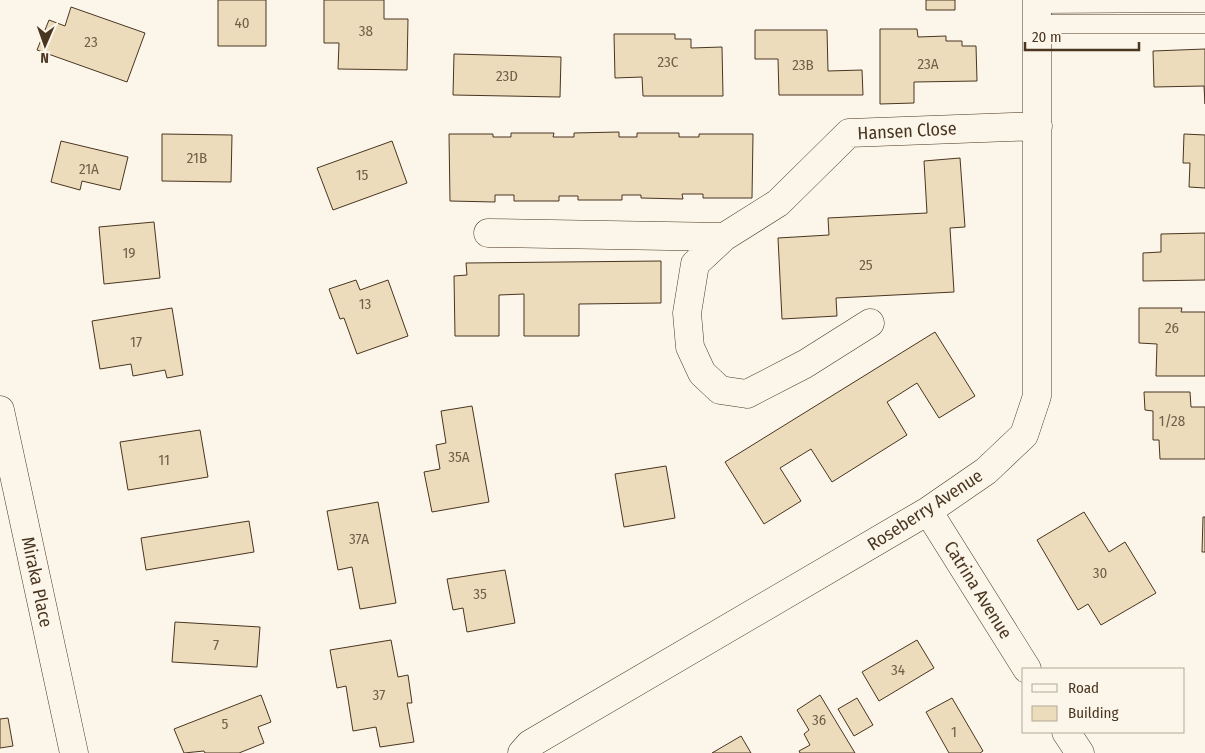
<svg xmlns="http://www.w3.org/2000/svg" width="1205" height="753" font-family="'Fira Sans Condensed',sans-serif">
  <rect width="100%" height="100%" fill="#fbf6e9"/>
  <path fill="#ecdcbc" stroke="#4a3520" d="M 218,0 L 266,0 L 266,46 L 218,46 Z
    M 324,0 L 384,0 L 384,19 L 408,19 L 407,70 L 338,69 L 339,43 L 324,43 Z
    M 926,0 L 955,0 L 955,10 L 926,10 Z
    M 71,7 L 145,33 L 127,82 L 37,50 L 49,20 L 65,26 Z
    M 880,29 L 917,29 L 918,37 L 946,36 L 946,41 L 962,41 L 962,46 L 976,46 L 977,81 L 914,82 L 914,103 L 880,104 Z
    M 755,30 L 827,30 L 828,71 L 862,70 L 863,95 L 779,95 L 778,59 L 755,59 Z
    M 614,34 L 675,34 L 675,39 L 691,39 L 691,48 L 722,47 L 723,96 L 643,96 L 642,77 L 615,78 Z
    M 1205,49 L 1205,104 L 1204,86 L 1154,87 L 1153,51 Z
    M 454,54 L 561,57 L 560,97 L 453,95 Z
    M 619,132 L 619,137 L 637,137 L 637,133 L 679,133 L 679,137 L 699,137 L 699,134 L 753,134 L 752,198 L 703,198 L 703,194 L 682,194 L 683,199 L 641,198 L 641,195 L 622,195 L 622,200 L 578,200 L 578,196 L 559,196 L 559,201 L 514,201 L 514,195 L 495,195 L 495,202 L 450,201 L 449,134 L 493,134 L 493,137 L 511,137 L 511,133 L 554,133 L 553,137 L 574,137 L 574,133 Z
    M 162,134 L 232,135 L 231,182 L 162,181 Z
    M 1184,134 L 1205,135 L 1205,188 L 1189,187 L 1190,163 L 1183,163 Z
    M 61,141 L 128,157 L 120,190 L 82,181 L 80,190 L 51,182 Z
    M 392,141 L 407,183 L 333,210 L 317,168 Z
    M 960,158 L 965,227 L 950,228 L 954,292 L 836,298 L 837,316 L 782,319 L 778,238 L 829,235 L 828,218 L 927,213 L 924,161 Z
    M 154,222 L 160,278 L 104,284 L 99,227 Z
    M 1205,233 L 1205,280 L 1143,281 L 1143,253 L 1161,252 L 1161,234 Z
    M 661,261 L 661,303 L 579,304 L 579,336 L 524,336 L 524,294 L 499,295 L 499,336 L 455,336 L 454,276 L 467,275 L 466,263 Z
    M 356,280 L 360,290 L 388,280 L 408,336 L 357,354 L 344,318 L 340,319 L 329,289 Z
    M 172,308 L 183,375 L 167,378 L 165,370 L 133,376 L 131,364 L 100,369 L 92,321 Z
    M 1139,308 L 1182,308 L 1181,312 L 1205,312 L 1205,376 L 1156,376 L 1157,344 L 1139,343 Z
    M 935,332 L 975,396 L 939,418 L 917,383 L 887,402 L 907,435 L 832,482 L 811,449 L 780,468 L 801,501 L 764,524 L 725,462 Z
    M 1144,392 L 1190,392 L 1191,407 L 1205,407 L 1205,459 L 1160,459 L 1159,440 L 1153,440 L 1153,411 L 1145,410 Z
    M 472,406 L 489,502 L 432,512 L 424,472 L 440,469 L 436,445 L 446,443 L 441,411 Z
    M 200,430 L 208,477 L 128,490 L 120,442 Z
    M 666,466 L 675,518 L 624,527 L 615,474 Z
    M 378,502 L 396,603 L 360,609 L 352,567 L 338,570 L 327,511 Z
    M 1084,512 L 1109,552 L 1125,542 L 1156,593 L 1101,625 L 1088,604 L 1078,610 L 1037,540 Z
    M 1203,517 L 1205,517 L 1205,552 L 1202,552 Z
    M 249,521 L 254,552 L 146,570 L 141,538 Z
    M 505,570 L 515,623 L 467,632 L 463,608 L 453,610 L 447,579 Z
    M 175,622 L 260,627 L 257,667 L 172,662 Z
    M 391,640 L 398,677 L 408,675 L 412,703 L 407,703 L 414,742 L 380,747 L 376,727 L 353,731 L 346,686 L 337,688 L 330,650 Z
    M 917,640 L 934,668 L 879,701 L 862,672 Z
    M 261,695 L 271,722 L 258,727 L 264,743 L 239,753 L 205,753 L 204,751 L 184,753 L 174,729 Z
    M 820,695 L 855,753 L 800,753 L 799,751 L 810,745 L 804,734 L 809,730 L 797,710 Z
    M 857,698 L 873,725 L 854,736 L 838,709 Z
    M 952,698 L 983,751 L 980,753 L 949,753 L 926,712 Z
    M 8,718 L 13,746 L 0,748 L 0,719 Z
    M 741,736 L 751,753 L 712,753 Z"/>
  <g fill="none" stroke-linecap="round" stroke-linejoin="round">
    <defs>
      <path id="service" d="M 1037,4 L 1205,3
        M 1037,24 L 1205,24"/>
      <path id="minor" d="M 488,233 L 724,237
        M 870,323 L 805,364 L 747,394 L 720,390 L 702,373 L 690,347 L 687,313 L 695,264 L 724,237 L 778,203 L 849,133 L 1038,126
        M 0,410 L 74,753
        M 928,511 L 1027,669
        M 1066,732 L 1080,753
        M 522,753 L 530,744 L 928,511 L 986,471 L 1024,435 L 1037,396 L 1037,0"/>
    </defs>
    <use href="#service" stroke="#4a3520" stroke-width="19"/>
    <use href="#minor" stroke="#4a3520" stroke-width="29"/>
    <use href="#service" stroke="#fbf6e9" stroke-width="18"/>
    <use href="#minor" stroke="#fbf6e9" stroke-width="28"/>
  </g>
  <g text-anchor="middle" stroke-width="4" stroke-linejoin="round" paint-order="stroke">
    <g font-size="15" fill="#725f47">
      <text x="242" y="28">40</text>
      <text x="366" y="36">38</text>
      <text x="91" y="47">23</text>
      <text x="668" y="67">23C</text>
      <text x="928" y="69">23A</text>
      <text x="803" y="70">23B</text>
      <text x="507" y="81">23D</text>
      <text x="197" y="163">21B</text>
      <text x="89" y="174">21A</text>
      <text x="362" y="180">15</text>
      <text x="129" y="258">19</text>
      <text x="866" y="270">25</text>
      <text x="365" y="309">13</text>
      <text x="1172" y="333">26</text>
      <text x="136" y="347">17</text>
      <text x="1172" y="426">1/28</text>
      <text x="459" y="462">35A</text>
      <text x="164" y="465">11</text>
      <text x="359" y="544">37A</text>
      <text x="1100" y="578">30</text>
      <text x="480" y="599">35</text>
      <text x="216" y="650">7</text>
      <text x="898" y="675">34</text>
      <text x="379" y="700">37</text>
      <text x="819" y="725">36</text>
      <text x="225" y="729">5</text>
      <text x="954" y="737">1</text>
    </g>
    <g font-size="18" fill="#4a3520" stroke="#fbf6e9">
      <text transform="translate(907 131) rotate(-3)" y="6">Hansen Close</text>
      <text transform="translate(925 510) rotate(-33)" y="6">Roseberry Avenue</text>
      <text transform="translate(37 582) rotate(78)" y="6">Miraka Place</text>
      <text transform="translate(978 590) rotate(58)" y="6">Catrina Avenue</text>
    </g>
  </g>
  <rect x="1022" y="668" width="162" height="65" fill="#fbf6e9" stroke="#b4a999"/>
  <rect x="1032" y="684" width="25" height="8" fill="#fbf6e9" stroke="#b4a999"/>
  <text x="1068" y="693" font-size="15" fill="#4a3520">Road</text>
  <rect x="1032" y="706" width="25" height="15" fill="#ecdcbc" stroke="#b4a999"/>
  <text x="1068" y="718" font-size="15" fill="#4a3520">Building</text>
  <g transform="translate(45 45) rotate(182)" stroke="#fbf6e9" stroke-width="4" paint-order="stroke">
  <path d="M0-4L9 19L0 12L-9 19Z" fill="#4a3520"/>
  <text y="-8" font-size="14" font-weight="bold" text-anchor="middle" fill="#4a3520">N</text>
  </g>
  <path d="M1025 42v8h114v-8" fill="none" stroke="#4a3520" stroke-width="2.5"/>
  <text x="1032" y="42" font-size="15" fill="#4a3520" stroke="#fbf6e9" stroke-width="4" paint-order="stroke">20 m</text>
</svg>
